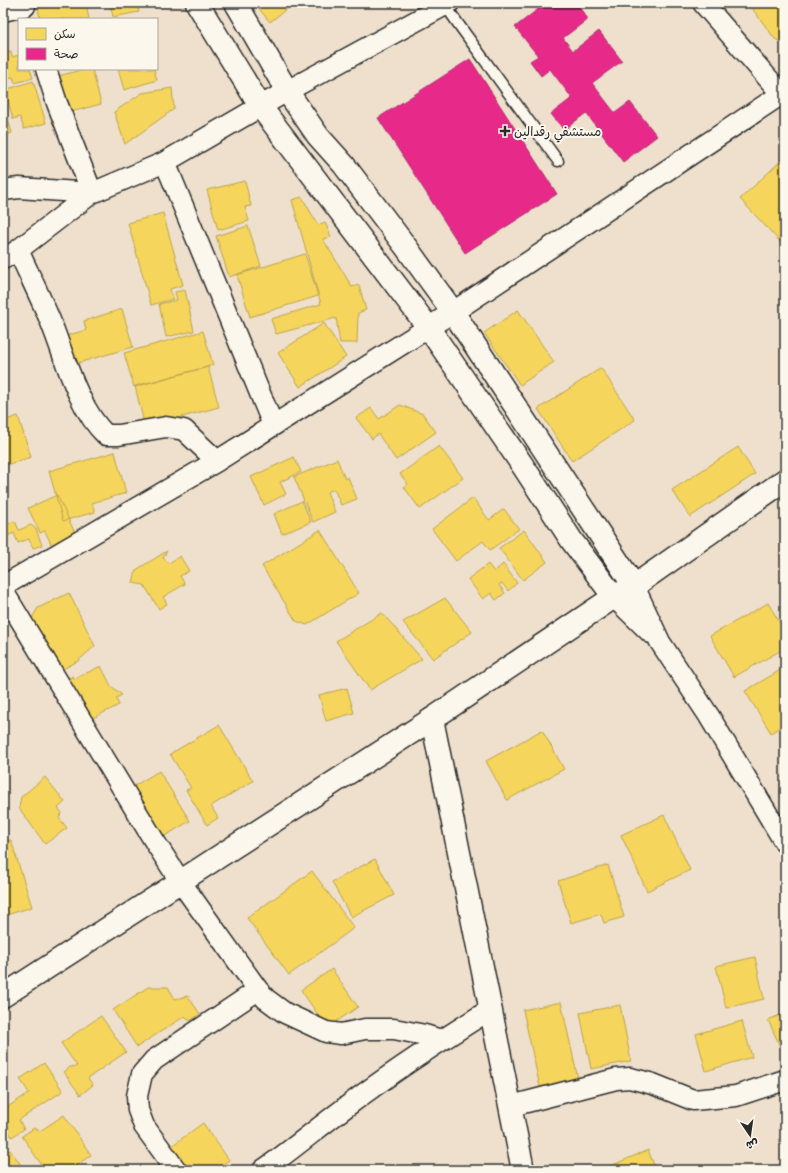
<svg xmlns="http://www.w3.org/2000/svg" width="788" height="1173" font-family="Sriracha,'Playpen Sans Arabic',sans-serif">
  <rect width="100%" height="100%" fill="#eee0cc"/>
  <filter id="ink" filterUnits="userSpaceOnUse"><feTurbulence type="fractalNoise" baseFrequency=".025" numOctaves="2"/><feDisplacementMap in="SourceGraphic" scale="8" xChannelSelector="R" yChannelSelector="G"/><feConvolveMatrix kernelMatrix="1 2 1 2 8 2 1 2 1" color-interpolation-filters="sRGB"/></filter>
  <g filter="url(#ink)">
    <path fill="#f6d55c" stroke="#b9a24d" d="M 37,3 L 86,3 L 89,19 L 40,19 Z
      M 110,3 L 137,3 L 139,12 L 113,17 Z
      M 254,3 L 294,3 L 270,22 Z
      M 748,3 L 785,3 L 785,44 L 775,39 Z
      M 11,52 L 12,57 L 19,55 L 19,69 L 30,69 L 33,78 L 15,83 L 13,77 L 3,79 L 3,54 Z
      M 86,69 L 92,69 L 101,104 L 63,114 L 54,77 Z
      M 118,69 L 154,69 L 157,80 L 124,90 Z
      M 33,81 L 46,123 L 24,129 L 20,117 L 13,119 L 5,90 Z
      M 172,88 L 174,109 L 125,144 L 114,112 L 142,93 Z
      M 3,101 L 12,133 L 3,136 Z
      M 785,157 L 785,247 L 740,199 Z
      M 245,181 L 251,206 L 245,207 L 249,221 L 218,230 L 207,190 Z
      M 302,197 L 318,225 L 325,222 L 331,237 L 323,239 L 352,287 L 359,285 L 366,310 L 358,313 L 357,343 L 340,343 L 336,318 L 276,334 L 271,319 L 321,304 L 292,200 Z
      M 163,213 L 183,285 L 170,289 L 173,299 L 151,305 L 128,223 Z
      M 248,226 L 261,266 L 229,277 L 216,236 Z
      M 305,254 L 318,296 L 250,317 L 237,275 Z
      M 185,290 L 194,331 L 166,337 L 159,304 L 177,300 L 175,292 Z
      M 122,309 L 133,347 L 71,365 L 62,337 L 86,330 L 84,321 Z
      M 518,310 L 554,362 L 520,385 L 484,333 Z
      M 324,323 L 346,357 L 300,387 L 278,353 Z
      M 203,331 L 213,365 L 134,387 L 124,353 Z
      M 208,367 L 219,407 L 145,427 L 135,386 Z
      M 601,368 L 635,420 L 572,461 L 538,409 Z
      M 400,405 L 423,414 L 436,432 L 396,460 L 378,434 L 372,439 L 356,418 L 371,408 L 379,419 Z
      M 18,416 L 31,457 L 3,466 L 3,421 Z
      M 439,446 L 463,478 L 420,509 L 404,487 L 408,484 L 400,474 Z
      M 738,447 L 755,474 L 690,517 L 672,490 Z
      M 115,452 L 126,493 L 92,503 L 95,512 L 63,521 L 49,471 Z
      M 294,457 L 301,472 L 280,482 L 286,494 L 264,505 L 251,477 Z
      M 337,459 L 345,479 L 348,477 L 357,499 L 341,505 L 334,489 L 327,492 L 335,512 L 313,522 L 294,477 Z
      M 57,495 L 76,535 L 52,546 L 45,531 L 40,533 L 28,508 Z
      M 473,498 L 489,520 L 504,509 L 519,529 L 490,550 L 483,541 L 456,561 L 432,529 Z
      M 302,501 L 311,522 L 282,534 L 274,514 Z
      M 15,521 L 19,530 L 31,525 L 36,529 L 42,545 L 33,548 L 29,539 L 18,543 L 14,533 L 3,538 L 3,526 Z
      M 320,530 L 359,593 L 307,625 L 296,621 L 262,566 Z
      M 524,530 L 547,562 L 523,580 L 499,548 Z
      M 167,551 L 163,558 L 169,563 L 180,556 L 189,571 L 180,576 L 185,584 L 163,597 L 167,604 L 159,609 L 144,585 L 133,583 L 136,570 Z
      M 488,564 L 494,572 L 503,564 L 517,583 L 508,591 L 502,583 L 499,585 L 505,593 L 496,600 L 491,593 L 483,599 L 468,579 Z
      M 69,593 L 95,646 L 78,661 L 48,677 L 23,633 L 38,608 Z
      M 445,598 L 472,632 L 433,659 L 403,622 Z
      M 768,603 L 785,632 L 785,648 L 734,677 L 710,636 Z
      M 382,613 L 422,659 L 370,690 L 336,641 Z
      M 101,666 L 111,686 L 122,695 L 116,698 L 119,705 L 89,720 L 57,684 L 73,676 L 74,679 Z
      M 784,668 L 785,670 L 785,724 L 771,733 L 745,691 Z
      M 347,688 L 354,713 L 326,721 L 319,695 Z
      M 219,725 L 253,781 L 211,806 L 218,818 L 207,825 L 186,790 L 191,788 L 170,754 Z
      M 542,730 L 564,769 L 507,800 L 486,761 Z
      M 159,771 L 190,821 L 155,842 L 124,792 Z
      M 45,777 L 65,802 L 58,808 L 62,813 L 59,818 L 67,828 L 45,844 L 19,808 L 21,797 Z
      M 664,815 L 690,870 L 647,891 L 621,835 Z
      M 11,840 L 32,907 L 3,916 L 3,842 Z
      M 375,859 L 394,895 L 351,917 L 332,882 Z
      M 608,865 L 624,917 L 604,923 L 601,914 L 571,923 L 558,881 Z
      M 312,871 L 354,928 L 289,975 L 247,918 Z
      M 755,957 L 764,999 L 726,1008 L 716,966 Z
      M 332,969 L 358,1007 L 327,1028 L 301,990 Z
      M 148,987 L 168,987 L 175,999 L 188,996 L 200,1014 L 190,1021 L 185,1016 L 137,1047 L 113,1010 Z
      M 561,1002 L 578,1079 L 540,1087 L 523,1010 Z
      M 620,1005 L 631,1061 L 591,1069 L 580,1013 Z
      M 785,1013 L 785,1057 L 768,1020 Z
      M 101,1016 L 126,1052 L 88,1078 L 93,1085 L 80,1095 L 64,1072 L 70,1067 L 77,1066 L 61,1043 Z
      M 742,1021 L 752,1057 L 706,1071 L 696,1034 Z
      M 44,1063 L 63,1091 L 19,1120 L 24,1129 L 12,1137 L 3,1123 L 3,1110 L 29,1093 L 20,1079 Z
      M 64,1115 L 91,1155 L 70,1170 L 45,1170 L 22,1136 L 34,1128 L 40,1131 Z
      M 203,1123 L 229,1160 L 215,1170 L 186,1170 L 170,1147 Z
      M 10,1150 L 25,1170 L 3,1170 L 3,1155 Z
      M 648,1150 L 656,1170 L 601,1170 Z"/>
    <path fill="#e7298a" stroke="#af2a6e" d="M 546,3 L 576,3 L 588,19 L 563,38 L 573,51 L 599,31 L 622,61 L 592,83 L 615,113 L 630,102 L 657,136 L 623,162 L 586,113 L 564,130 L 551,114 L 572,98 L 550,69 L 541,76 L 530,61 L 538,56 L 515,27 Z
      M 470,59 L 557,194 L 465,253 L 378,118 Z"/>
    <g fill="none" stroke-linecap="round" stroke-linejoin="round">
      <defs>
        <path id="lane" d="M 445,5 L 459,25 L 558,161"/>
        <path id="street" d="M 703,3 L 785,98
          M 3,11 L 25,6
          M 165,162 L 273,425
          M 3,190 L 19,188 L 92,193 L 57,103 L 46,69
          M 18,250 C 29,274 40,297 50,320 C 65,357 78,409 106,435 L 119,435 L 166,427 L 184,430 L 217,461
          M 3,259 L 18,250 L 92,193 L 165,162 L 287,91 L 449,3
          M 3,586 L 217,461 L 453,312 L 785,92
          M 634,586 L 660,642 L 709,716 L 785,843
          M 3,591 L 155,842 L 180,881 L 258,990 L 266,999 L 285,1013 L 326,1032 L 341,1034 L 365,1029 L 394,1029 L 425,1035 L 441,1040
          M 614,597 L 651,633
          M 511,1106 L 616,1079 L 630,1078 L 653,1084 L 693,1100 L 736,1096 L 785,1080
          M 176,1170 L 144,1126 L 138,1110 L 137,1096 L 142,1074 L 154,1060 L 258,990
          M 263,1170 C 293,1149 320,1126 350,1104 C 395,1070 443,1039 491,1009"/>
        <path id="secondary" d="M 197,3 L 260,106 L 428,327 L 523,466 L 572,541 L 614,597
          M 236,3 L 287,91 L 318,136 L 344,165 L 406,247 L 453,312 L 634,586
          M 432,719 L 523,1170"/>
        <path id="primary" d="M 3,996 L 432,719 L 614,597 L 634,586 L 785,480"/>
      </defs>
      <use href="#lane" stroke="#2b2b2b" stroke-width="13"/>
      <use href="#street" stroke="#2b2b2b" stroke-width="23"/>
      <use href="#secondary" stroke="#2b2b2b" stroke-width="25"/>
      <use href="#primary" stroke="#2b2b2b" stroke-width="25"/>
      <use href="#lane" stroke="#fbf7ec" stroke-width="10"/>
      <use href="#street" stroke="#fbf7ec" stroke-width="20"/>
      <use href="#secondary" stroke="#fbf7ec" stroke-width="22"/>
      <use href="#primary" stroke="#fbf7ec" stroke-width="22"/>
    </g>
  </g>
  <path fill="#2b2b2b" stroke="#fbf7ec" stroke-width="1.5" d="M503 125h4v4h4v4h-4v4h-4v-4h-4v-4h4z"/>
  <g text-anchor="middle" stroke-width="4" stroke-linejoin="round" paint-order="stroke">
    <g font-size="13" fill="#2b2b2b" stroke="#fbf7ec" text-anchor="start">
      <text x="514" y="136">مستشفي رقدالين</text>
    </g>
  </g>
  <rect width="788" height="1173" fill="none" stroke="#fbf7ec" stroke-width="16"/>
  <rect x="8" y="8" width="772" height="1157" fill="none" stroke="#2b2b2b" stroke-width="1.5" filter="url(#ink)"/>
  <rect x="18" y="18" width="140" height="52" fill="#fbf7ec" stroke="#a8a59f"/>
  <rect x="26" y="28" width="20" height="12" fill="#f6d55c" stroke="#a8a59f"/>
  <text x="54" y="38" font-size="12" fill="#2b2b2b">سكن</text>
  <rect x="26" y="48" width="20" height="12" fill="#e7298a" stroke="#a8a59f"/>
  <text x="54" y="58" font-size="12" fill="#2b2b2b">صحة</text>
  <g transform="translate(750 1135) rotate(167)" stroke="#fbf7ec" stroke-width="3" paint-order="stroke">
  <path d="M0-3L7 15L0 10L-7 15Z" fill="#2b2b2b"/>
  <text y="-6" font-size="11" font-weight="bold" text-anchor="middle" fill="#2b2b2b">ش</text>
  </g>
</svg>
